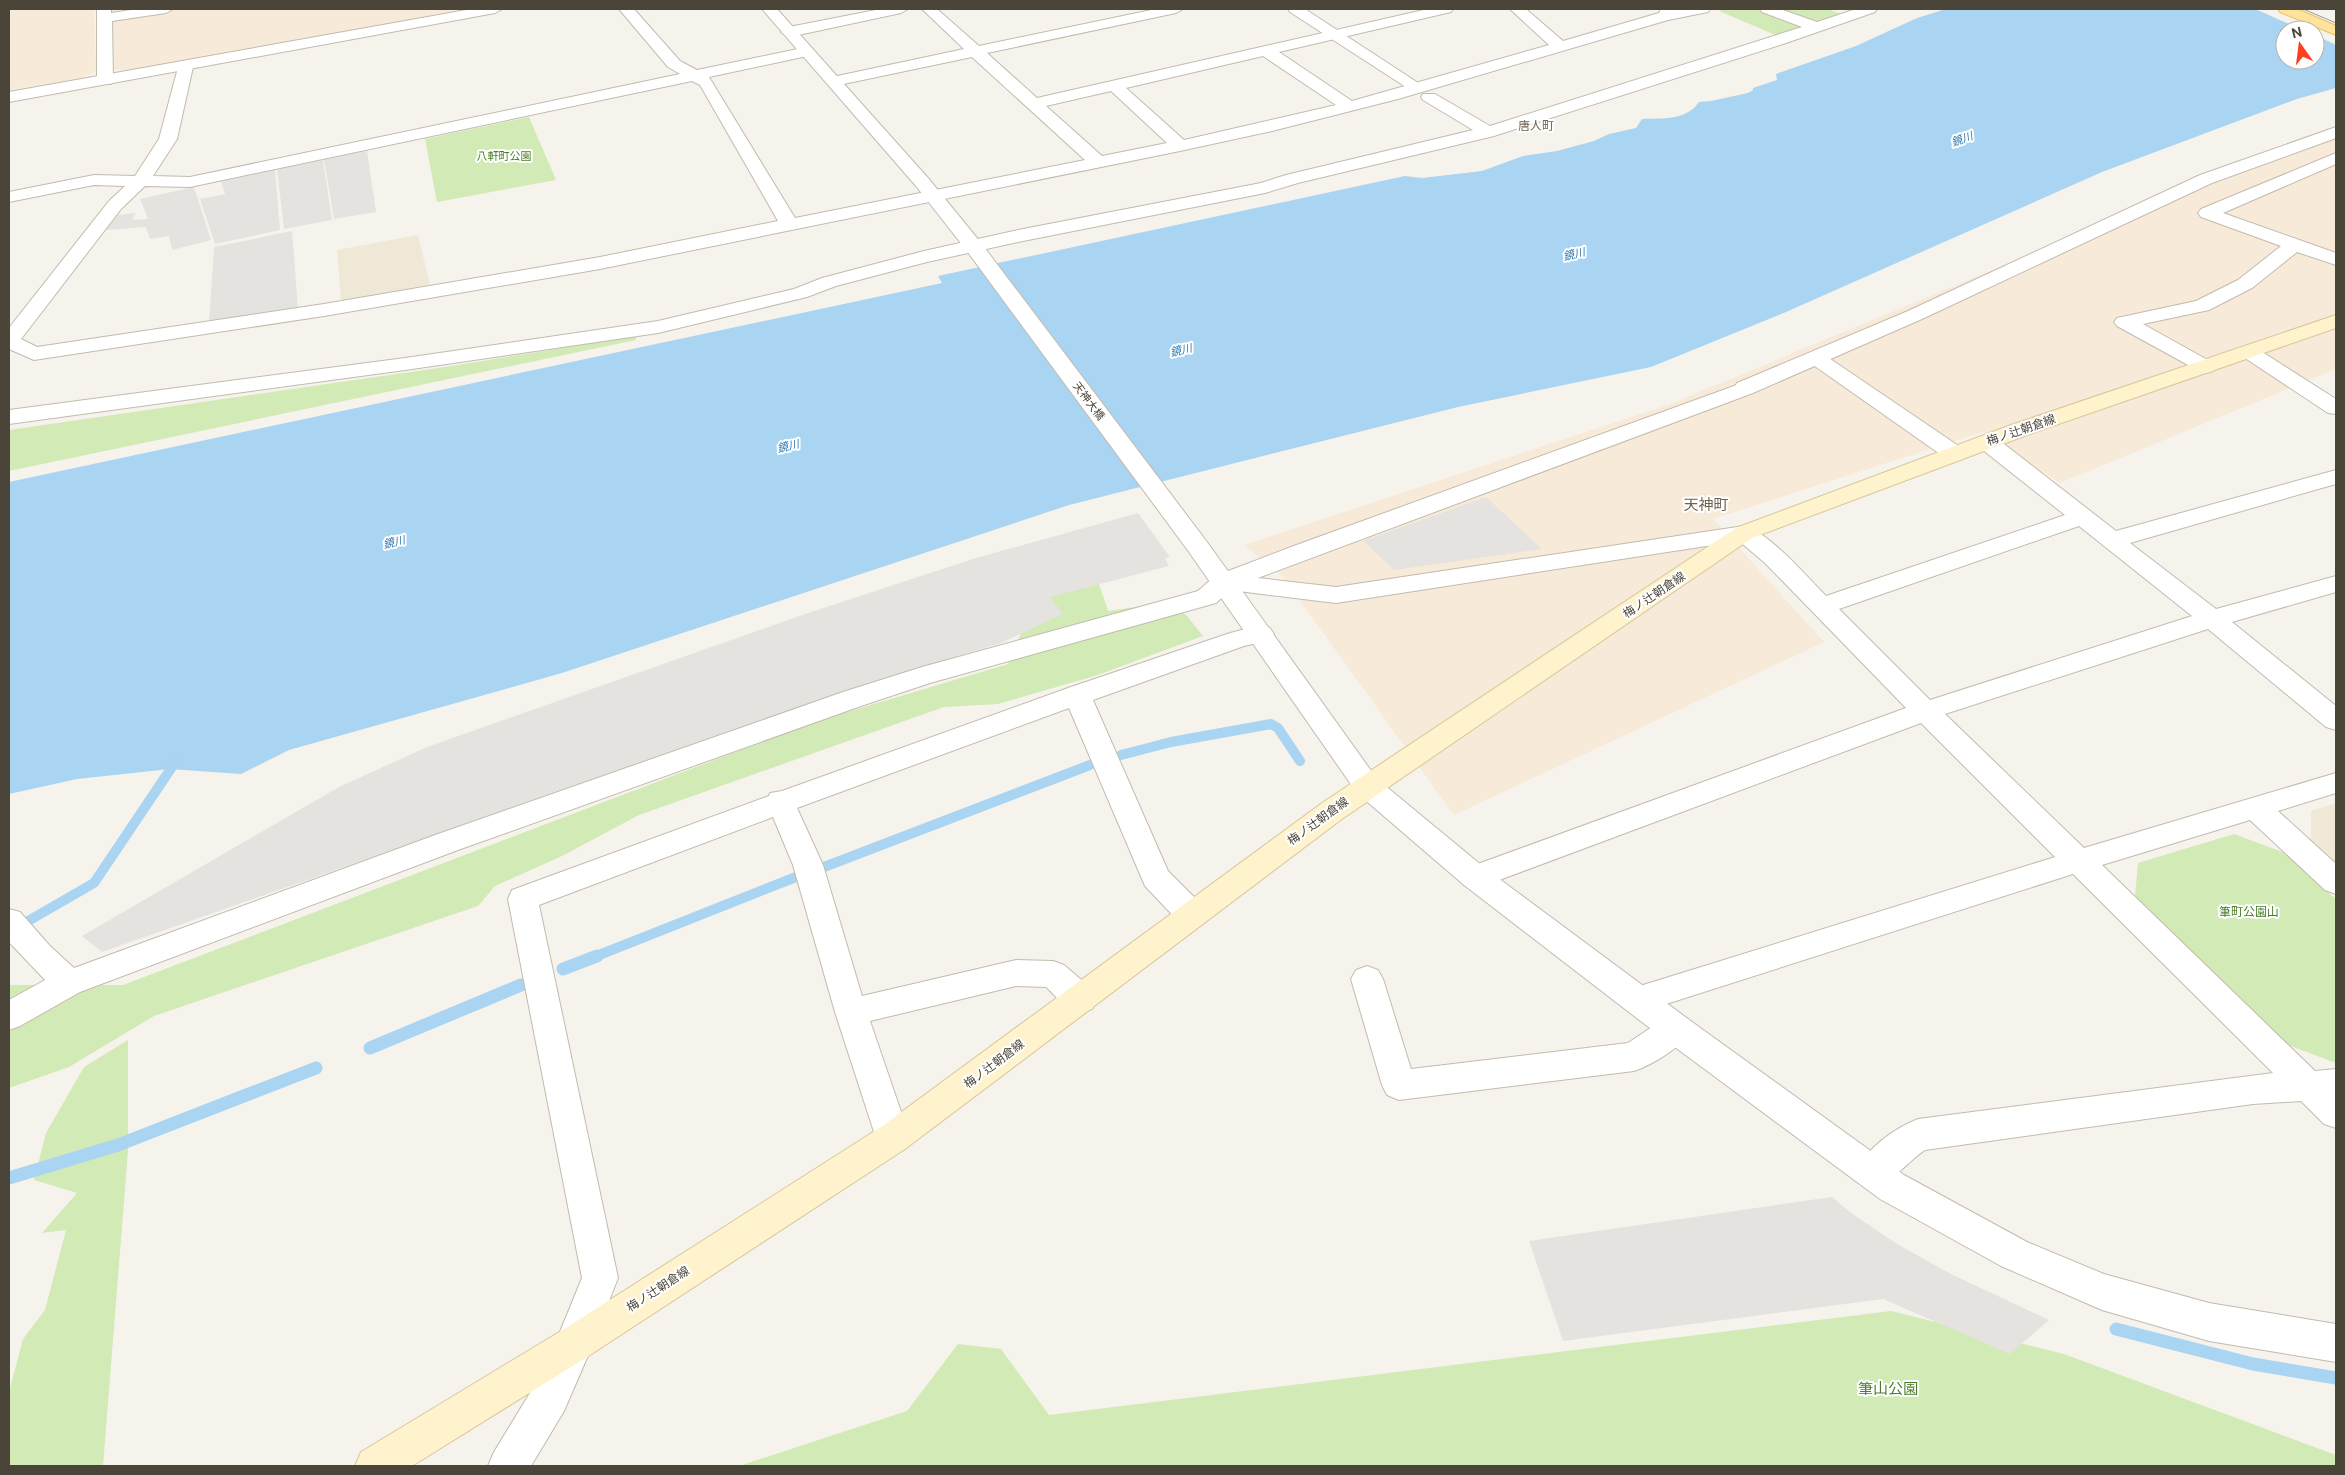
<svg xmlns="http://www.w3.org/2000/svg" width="2345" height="1475" font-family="'DM Sans','Noto Sans JP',sans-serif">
  <rect width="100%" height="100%" fill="#f6f3ec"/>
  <path fill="#f7ead8" d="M 9,9 L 94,9 L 96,71 L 80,79 L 9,90 Z
    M 112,9 L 467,9 L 130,71 L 113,69 Z
    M 2336,127 L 2336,369 L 2060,483 L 1983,432 L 1713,519 L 1824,642 L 1454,815 L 1283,577 L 1244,545 L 1668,405 Z"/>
  <path fill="#efe8d6" d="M 418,235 L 430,285 L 341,301 L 337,250 Z
    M 2336,803 L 2336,866 L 2311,843 L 2311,811 Z"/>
  <path fill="#d2eab5" d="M 1725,9 L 1756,9 L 1805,27 L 1778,36 L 1719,11 Z
    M 1776,9 L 1827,9 L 1842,14 L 1813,24 Z
    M 529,117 L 556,180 L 437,202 L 425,139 Z
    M 636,336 L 636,340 L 9,471 L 9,430 L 445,367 Z
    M 1096,575 L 1108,611 L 1169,602 L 1187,616 L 1203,636 L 1098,675 L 998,704 L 944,707 L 639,815 L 562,856 L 495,886 L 478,906 L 154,1016 L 69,1067 L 9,1088 L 9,985 L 123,985 L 817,721 L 1008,664 L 1025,624 L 1016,600 Z
    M 2234,834 L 2285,853 L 2336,899 L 2336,1063 L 2288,1045 L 2135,896 L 2138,863 Z
    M 128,1040 L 128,1151 L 103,1466 L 9,1466 L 9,1392 L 23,1339 L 45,1310 L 66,1230 L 42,1233 L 77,1193 L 34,1180 L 46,1133 L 84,1067 Z
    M 1891,1311 L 2064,1354 L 2336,1455 L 2336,1466 L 739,1466 L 907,1411 L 958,1344 L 1001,1349 L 1049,1415 Z"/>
  <path fill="#e5e3e0" d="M 367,151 L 376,212 L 334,219 L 324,159 Z
    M 323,160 L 332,220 L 284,229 L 277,169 Z
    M 275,170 L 280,230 L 215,244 L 200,199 L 225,194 L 221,181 Z
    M 194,187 L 211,240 L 172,250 L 169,236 L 150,239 L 146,227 L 106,230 L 116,215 L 136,213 L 132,220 L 148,219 L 140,199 Z
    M 292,231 L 298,308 L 209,322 L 214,247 Z
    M 1486,497 L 1542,549 L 1394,570 L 1363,541 Z
    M 1138,513 L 1170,557 L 1165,558 L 1169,566 L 1050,597 L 1063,614 L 1001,643 L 941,661 L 703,741 L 102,952 L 82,936 L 339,787 L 427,747 L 808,613 L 976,558 Z
    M 1832,1197 L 1851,1213 L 1897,1244 L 1951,1274 L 2049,1320 L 2010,1354 L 1883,1299 L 1563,1341 L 1529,1241 Z"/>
  <path fill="#a9d4f2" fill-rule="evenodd" d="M 1946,9 L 2336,9 L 2336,88 L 2297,99 L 2102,172 L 1786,312 L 1651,367 L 1458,407 L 1069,505 L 562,673 L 289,750 L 241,774 L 170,769 L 77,779 L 9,794 L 9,482 L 942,283 L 938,276 L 1405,176 L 1422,178 L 1482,171 L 1523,156 L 1557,151 L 1594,141 L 1609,134 L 1636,128 L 1642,119 C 1663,118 1686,121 1699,102 L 1711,101 L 1748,93 L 1753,90 L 1753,88 L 1777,80 L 1776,74 L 1856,46 L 1917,18 ZM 2285,30 L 2315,30 L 2315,60 L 2285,60 Z"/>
  <path fill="#f6f3ec" d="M 2255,9 L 2336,9 L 2336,45 L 2315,35 L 2315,30 L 2303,30 Z"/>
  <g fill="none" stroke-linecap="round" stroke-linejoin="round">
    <path stroke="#a9d4f2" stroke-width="10" d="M 1121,755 L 1171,742 L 1271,724 L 1278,728 L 1300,761
      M 824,867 L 1090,765
      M 9,932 L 94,883 L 178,758
      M 594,957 L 796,877"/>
    <path stroke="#a9d4f2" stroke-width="13" d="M 563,969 L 597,956
      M 370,1048 L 521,985
      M 9,1178 L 118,1145 L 316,1068
      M 2116,1329 L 2253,1364 L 2336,1378"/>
    <defs>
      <path id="minor" d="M 97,9 L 111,9 L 111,13 L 138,9 L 173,9 L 166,13 L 112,21 L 113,81 L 111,84 L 99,84 L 97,81 Z
        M 619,9 L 634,9 L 680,61 L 697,70 L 807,47 L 812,49 L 815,52 L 812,55 L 709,77 L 795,218 L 1085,160 L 972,57 L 834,86 L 828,84 L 826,81 L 828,78 L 964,49 L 922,9 L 937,9 L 979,46 L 1156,9 L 1183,9 L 1176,13 L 987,53 L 1037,98 L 1428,9 L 1453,9 L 1451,12 L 1279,52 L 1352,101 L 1549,45 L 1510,9 L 1526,9 L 1563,41 L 1659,13 L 1661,9 L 1710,9 L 1708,12 L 1668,20 L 1398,99 L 1272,131 L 1180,151 L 600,269 L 324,316 L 34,360 L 9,349 L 9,328 L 109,201 L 125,186 L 94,185 L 9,202 L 9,192 L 94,175 L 135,176 L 159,139 L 179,64 L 191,64 L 193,67 L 177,139 L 153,176 L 190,177 L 680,74 L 668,67 ZM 1263,56 L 1336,105 L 1184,140 L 1126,88 ZM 692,81 L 700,85 L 778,221 L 600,257 L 324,304 L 37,347 L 21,339 L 121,209 L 145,186 L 190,187 ZM 1111,91 L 1167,143 L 1102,156 L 1046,106 Z
        M 881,9 L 908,9 L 901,13 L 789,37 L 781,32 L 789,27 Z
        M 1760,9 L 1780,9 L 1817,22 L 1856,9 L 1877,9 L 1875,12 L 1786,43 L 1494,136 L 1298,183 L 1265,193 L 1023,241 L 927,262 L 836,286 L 807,297 L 658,333 L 405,370 L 9,424 L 9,410 L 405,358 L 658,321 L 794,289 L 822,278 L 924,251 L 1023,229 L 1261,183 L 1286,175 L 1473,130 L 1423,100 L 1421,97 L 1423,94 L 1435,94 L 1490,126 L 1802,27 L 1762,12 Z
        M 2336,153 L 2336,164 L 2223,213 L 2336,253 L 2336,265 L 2297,252 L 2252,288 L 2209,310 L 2143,324 L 2213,363 L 2217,367 L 2213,371 L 2206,373 L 2199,371 L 2117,326 L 2114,322 L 2117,318 L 2196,301 L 2238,280 L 2281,246 L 2201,217 L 2198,213 L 2201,209 Z
        M 2249,346 L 2256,348 L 2336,399 L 2336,414 L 2328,413 L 2242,356 L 2239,352 L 2242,348 Z
        M 1816,352 L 1823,354 L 1963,449 L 1966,454 L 1963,459 L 1955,461 L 1947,459 L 1809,362 L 1806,358 L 1809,354 Z
        M 1745,382 L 1753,383 L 1756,388 L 1753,393 L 1258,578 L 1336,587 L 1744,526 C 1769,532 1807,577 1826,596 L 2065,515 L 1979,447 L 1976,442 L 1979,437 L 1987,435 L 1995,437 L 2116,531 L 2336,470 L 2336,484 L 2130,543 L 2216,609 L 2336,576 L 2336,592 L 2232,622 L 2336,706 L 2336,730 L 2326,727 L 2208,629 L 1945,714 L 2084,848 L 2336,773 L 2336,793 L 2278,811 L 2336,864 L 2336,894 L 2325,890 L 2250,820 L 2102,865 L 2315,1071 L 2336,1069 L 2336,1128 L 2324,1124 L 2301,1101 L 2253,1104 L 1925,1150 C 1907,1162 1893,1182 1873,1189 L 1861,1184 L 1855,1173 C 1867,1148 1893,1129 1918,1119 L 2273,1073 L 2073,874 L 1638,1013 L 1627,1010 L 1622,1000 L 1627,990 L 2055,857 L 1921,723 L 1486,885 L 1475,889 L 1464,885 L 1460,877 L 1464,869 L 1906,708 L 1765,563 L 1739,541 L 1336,603 L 1230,590 L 1216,603 L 930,683 L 861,706 L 458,850 L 80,992 L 20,1026 L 9,1030 L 9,1000 L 45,980 L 9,942 L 9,909 L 20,912 L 50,946 L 74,968 L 438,834 L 843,692 L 922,667 L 1198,591 L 1215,576 L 1291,547 ZM 2079,526 L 2192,616 L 1930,700 L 1839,609 Z
        M 1261,625 L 1270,628 L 1274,634 L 1270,640 L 1244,646 L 1093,700 L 1168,871 L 1203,906 L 1207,915 L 1203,924 L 1192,927 L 1181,924 L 1145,886 L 1069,708 L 797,808 L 823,865 L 862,996 L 1016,960 L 1053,961 L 1064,965 L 1092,989 L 1097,999 L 1092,1009 C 1070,1016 1061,1001 1046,987 L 1016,986 L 870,1021 L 910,1138 L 905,1149 L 893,1154 L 881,1149 L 876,1138 L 835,1012 L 793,865 L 773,817 L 539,905 L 618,1278 L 587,1357 L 574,1363 L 561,1357 L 555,1344 L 582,1278 L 508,899 L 512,890 L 769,796 L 770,793 L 782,791 L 1068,688 L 1230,633 Z
        M 1367,966 L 1378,970 L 1383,979 L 1411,1069 L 1628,1043 L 1664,1019 L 1676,1015 L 1688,1019 L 1692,1029 C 1684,1046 1652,1065 1634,1071 L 1399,1100 L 1387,1095 L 1382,1085 L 1351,979 L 1356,970 Z"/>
      <path id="tertiary" d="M 472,9 L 502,9 L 495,13 L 9,102 L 9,92 Z
        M 762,9 L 777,9 L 928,178 L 981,243 L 1207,542 L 1377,779 L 1486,869 L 1688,1019 L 1904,1175 L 2027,1242 L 2104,1274 L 2209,1303 L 2336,1324 L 2336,1362 L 2209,1341 L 2102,1310 L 2001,1266 L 1880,1199 L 1664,1039 L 1464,885 L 1357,793 L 1189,552 L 967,251 L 916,186 Z
        M 1288,9 L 1305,9 L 1426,88 L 1424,91 L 1412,91 L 1290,12 Z
        M 2336,127 L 2336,138 L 2212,183 L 1922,319 L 1753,393 L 1745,394 L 1737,393 L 1734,388 L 1737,383 L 1908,311 L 2200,175 Z
        M 574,1325 L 587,1331 L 593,1344 L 564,1411 L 531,1466 L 488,1466 L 494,1452 L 536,1383 L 561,1331 Z"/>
      <path id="secondary" d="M 2336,315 L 2336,328 L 2027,435 L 1752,538 L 1342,819 L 905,1149 L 587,1357 L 412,1466 L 355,1466 L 361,1452 L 561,1331 L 881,1127 L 1322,803 L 1736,528 L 2011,425 Z"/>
      <path id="primary" d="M 2278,9 L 2297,9 L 2336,26 L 2336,35 L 2280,12 Z"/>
    </defs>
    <use href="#minor" stroke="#c2bbae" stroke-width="2"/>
    <use href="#tertiary" stroke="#c2bbae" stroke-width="2"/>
    <use href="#secondary" stroke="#d6c79b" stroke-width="2"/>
    <use href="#primary" stroke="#e6c16a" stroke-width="2"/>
    <use href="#minor" fill="#fff" fill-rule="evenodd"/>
    <use href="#tertiary" fill="#fff" fill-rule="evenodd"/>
    <use href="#secondary" fill="#fff3cd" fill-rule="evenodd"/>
    <use href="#primary" fill="#ffe39c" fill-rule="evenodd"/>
    <path stroke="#9a9a9a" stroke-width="1" d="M 2303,9 L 2336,23"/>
  </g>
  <g text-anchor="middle" stroke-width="4" stroke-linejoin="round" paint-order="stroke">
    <g font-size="11" font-style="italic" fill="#2e7ab2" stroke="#fff">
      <text transform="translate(1962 139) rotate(-20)" y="4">鏡川</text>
      <text transform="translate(1574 254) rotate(-14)" y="4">鏡川</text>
      <text transform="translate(1181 350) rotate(-14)" y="4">鏡川</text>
      <text transform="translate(788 446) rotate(-14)" y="4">鏡川</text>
      <text transform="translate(394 542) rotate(-14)" y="4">鏡川</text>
    </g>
    <g font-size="11" fill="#4a7f2a" stroke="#fff">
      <text x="504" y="160">八軒町公園</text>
    </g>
    <g font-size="11" fill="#4b4439" stroke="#fff">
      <text transform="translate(1089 401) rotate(53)" y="4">天神大橋</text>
    </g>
    <g font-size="12" fill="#6e6250" stroke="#fff">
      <text x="1536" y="130">唐人町</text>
    </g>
    <g font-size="12" fill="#4b4439" stroke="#fff">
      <text transform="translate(2021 430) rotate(-19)" y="4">梅ノ辻朝倉線</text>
      <text transform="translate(1654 595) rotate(-34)" y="4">梅ノ辻朝倉線</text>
      <text transform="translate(1318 821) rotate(-36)" y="4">梅ノ辻朝倉線</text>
      <text transform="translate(994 1064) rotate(-37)" y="4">梅ノ辻朝倉線</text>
      <text transform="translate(658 1289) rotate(-33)" y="4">梅ノ辻朝倉線</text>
    </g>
    <g font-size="12" fill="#4a7f2a" stroke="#fff">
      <text x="2249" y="916">筆町公園山</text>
    </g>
    <g font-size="15" fill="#6e6250" stroke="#fff">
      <text x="1706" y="510">天神町</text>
    </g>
    <g font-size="15" fill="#4a7f2a" stroke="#fff">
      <text x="1888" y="1394">筆山公園</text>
    </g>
  </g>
  <rect width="2345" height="1475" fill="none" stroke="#4b4439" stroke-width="20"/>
  <g transform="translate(2300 45) rotate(346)"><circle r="24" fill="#ffffff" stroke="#b7b4b0"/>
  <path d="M0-4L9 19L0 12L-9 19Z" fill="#fc3f1d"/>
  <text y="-8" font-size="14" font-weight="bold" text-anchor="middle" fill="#4b4439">N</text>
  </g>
</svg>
